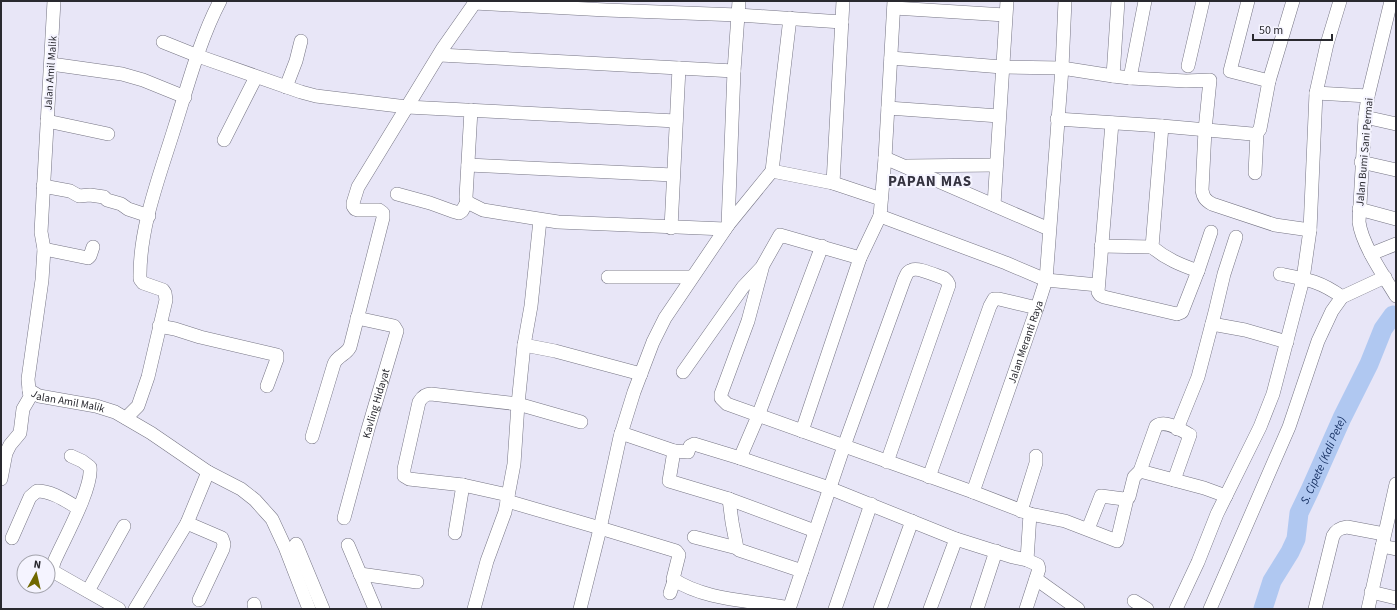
<svg xmlns="http://www.w3.org/2000/svg" width="1397" height="610" font-family="'Source Sans 3',sans-serif">
  <rect width="100%" height="100%" fill="#e8e6f7"/>
  <g fill="none" stroke-linecap="round" stroke-linejoin="round">
    <path stroke="#b0c8f1" stroke-width="19" id="s1" d="M 1263,609 L 1272,581 L 1290,552 L 1296,539 L 1299,513 L 1310,490 L 1342,418 L 1369,364 L 1383,329 L 1393,315"/>
    <defs>
      <g id="minor">
        <path id="s2" d="M 54,1 L 41,232 L 44,249 L 42,280 L 28,379 L 29,390 L 39,396 L 96,406 L 115,412 L 151,433 L 208,472 L 241,489 L 255,500 L 272,519 L 285,547 L 309,609"/>
        <path d="M 894,1 L 885,158 L 880,216 L 1006,263 L 1046,280 L 1098,285"/>
        <path d="M 1248,1 L 1230,71 L 1269,81"/>
        <path d="M 1391,1 L 1368,96 L 1365,117 L 1359,222 C 1362,245 1384,276 1396,296"/>
        <path d="M 474,3 L 606,10 L 738,15 L 842,22"/>
        <path d="M 894,8 L 1005,15"/>
        <path d="M 163,42 L 198,56 L 301,92 L 316,96 L 407,107 L 676,121"/>
        <path d="M 440,55 L 734,71"/>
        <path d="M 891,58 L 1002,67 L 1062,68 L 1113,76 L 1130,78 L 1186,81 L 1210,80 L 1205,130 L 1202,190 C 1203,197 1205,200 1212,204 L 1275,225 L 1310,230"/>
        <path d="M 51,64 L 122,74 L 143,80 L 185,97"/>
        <path d="M 1188,66 L 1203,1"/>
        <path d="M 1113,76 L 1118,1"/>
        <path d="M 1130,78 L 1145,1"/>
        <path d="M 286,87 L 296,61 L 301,41"/>
        <path d="M 1316,93 L 1368,96"/>
        <path d="M 888,108 L 999,116"/>
        <path d="M 471,110 L 466,197 L 467,202 L 483,210 L 558,222 L 725,229"/>
        <path d="M 1365,117 L 1396,124"/>
        <path d="M 1057,119 L 1162,126 L 1252,134 L 1257,133 L 1260,129 L 1269,81 L 1293,1"/>
        <path d="M 47,121 L 108,134"/>
        <path d="M 1112,123 L 1098,292 L 1100,295 L 1104,297 L 1177,314 L 1182,312 L 1198,271 C 1181,265 1166,259 1152,247 L 1162,126"/>
        <path d="M 224,140 L 256,77"/>
        <path d="M 885,158 L 1049,229"/>
        <path d="M 1361,162 L 1396,170"/>
        <path d="M 468,165 L 673,175"/>
        <path d="M 907,166 L 996,165"/>
        <path d="M 772,171 L 790,18"/>
        <path d="M 1255,173 L 1257,133"/>
        <path d="M 833,183 L 843,1"/>
        <path d="M 43,186 L 70,191 L 79,196 L 90,195 L 104,197 L 107,200 L 121,204 L 128,209 L 149,216"/>
        <path d="M 397,194 L 430,203 L 452,211 L 459,213 L 462,211 L 467,202"/>
        <path d="M 994,205 L 1007,1"/>
        <path d="M 1359,209 L 1396,219"/>
        <path d="M 728,225 L 772,171 L 833,183 L 881,199"/>
        <path d="M 671,228 L 679,68"/>
        <path d="M 1101,246 L 1152,247"/>
        <path d="M 44,249 L 88,258 L 90,256 L 93,247"/>
        <path d="M 1371,254 L 1396,244"/>
        <path d="M 860,258 L 780,235 L 763,265 L 748,321 L 721,394 L 721,398 L 727,404 L 973,492 L 1030,514 L 1027,560"/>
        <path d="M 1198,271 L 1211,232"/>
        <path d="M 1280,274 C 1306,279 1320,281 1342,297"/>
        <path d="M 608,277 L 692,277"/>
        <path d="M 1212,324 L 1245,330 L 1287,342"/>
        <path d="M 159,326 L 175,329 L 200,337 L 277,355 L 277,359 L 267,386"/>
        <path d="M 524,345 L 555,351 L 641,374"/>
        <path d="M 683,372 L 743,287 L 761,268"/>
        <path d="M 126,418 L 138,406 L 148,377 L 166,300 L 165,293 L 163,290 L 143,283 L 140,279 C 139,227 160,175 175,126 C 188,85 200,39 220,1"/>
        <path d="M 1177,429 L 1198,377 L 1215,312 L 1224,274 L 1236,237"/>
        <path d="M 802,431 L 860,258 L 880,216"/>
        <path d="M 621,433 L 674,451 L 669,481 L 729,499 L 815,531"/>
        <path d="M 312,437 L 334,364 C 337,356 346,355 350,347 L 383,218 L 383,213 L 379,210 L 358,210 L 355,209 L 353,206 L 353,203 L 358,187 L 443,48 L 476,1"/>
        <path d="M 674,451 L 688,452 L 690,446 L 694,444 L 740,458 L 829,488 L 956,539 L 1013,557 L 1027,560 L 1038,565 L 1039,569 L 1026,609"/>
        <path d="M 71,456 L 82,461 L 90,467 C 93,488 63,541 54,562 L 52,570 L 54,572 L 119,609"/>
        <path d="M 740,458 L 758,416 L 822,246"/>
        <path d="M 1140,471 L 1204,488 L 1226,496"/>
        <path d="M 929,477 L 990,306 L 994,299 L 999,299 L 1037,308"/>
        <path d="M 1,479 L 6,453 L 10,445 L 20,433 L 23,409 L 30,397 L 29,390"/>
        <path id="s3" d="M 973,492 L 1037,308 L 1046,280 L 1062,68 L 1065,1"/>
        <path d="M 508,495 L 463,485 L 409,479 L 404,476 L 404,469 L 419,402 C 422,397 425,394 431,394 L 518,404 L 581,422"/>
        <path d="M 729,499 L 732,522 L 737,548 L 739,550 L 802,571"/>
        <path d="M 507,501 L 600,528 L 676,551 L 679,555 L 673,579 C 706,601 751,600 789,608"/>
        <path d="M 1021,511 L 1036,463 L 1036,456"/>
        <path d="M 1030,514 L 1065,521 L 1117,541 L 1127,499"/>
        <path id="s4" d="M 344,518 L 368,429 L 397,331 L 394,326 L 357,318"/>
        <path d="M 187,523 L 222,538 L 224,544 L 223,549 L 199,600"/>
        <path d="M 1088,529 L 1101,496 L 1124,499 L 1129,497 L 1134,477 L 1140,471 L 1156,426 C 1166,419 1181,430 1190,435 L 1174,480"/>
        <path d="M 455,533 L 463,485"/>
        <path d="M 694,537 L 737,548"/>
        <path d="M 12,538 L 30,497 L 37,491 C 52,491 66,501 78,508"/>
        <path d="M 296,544 L 323,609"/>
        <path d="M 348,545 L 375,609"/>
        <path d="M 1382,546 L 1396,549"/>
        <path d="M 360,574 L 417,582"/>
        <path d="M 1036,579 L 1078,609"/>
        <path d="M 88,591 L 124,526"/>
        <path d="M 1371,592 L 1396,598"/>
        <path d="M 670,593 L 674,581"/>
        <path d="M 1134,601 L 1147,609"/>
        <path d="M 254,604 L 255,609"/>
        <path d="M 135,609 L 187,523 L 208,472"/>
        <path d="M 474,609 L 487,561 L 505,512 L 514,464 L 518,404 L 524,345 L 531,306 L 540,220"/>
        <path d="M 580,609 L 599,533 L 620,437 L 634,392 L 653,342 L 665,318 L 728,225 L 734,71 L 739,1"/>
        <path d="M 789,609 L 844,446 L 904,280 C 906,276 907,271 912,270 C 918,267 937,276 944,278 L 947,281 L 949,285 L 887,462"/>
        <path d="M 835,609 L 871,504"/>
        <path d="M 880,609 L 912,521"/>
        <path d="M 930,609 L 956,539"/>
        <path d="M 977,609 L 996,551"/>
        <path d="M 1176,609 L 1198,562 L 1217,514 L 1260,427 L 1273,394 L 1303,279 L 1310,230 L 1316,93 L 1327,44 L 1340,1"/>
        <path d="M 1210,609 L 1289,427 L 1318,341 L 1332,311 L 1342,297 L 1385,277"/>
        <path d="M 1315,609 L 1333,536 C 1336,530 1340,528 1347,527 L 1384,534"/>
        <path d="M 1368,609 L 1396,484"/>
      </g>
    </defs>
    <use href="#minor" stroke="#767584" stroke-width="14"/>
    <use href="#minor" stroke="#fff" stroke-width="13"/>
  </g>
  <g text-anchor="middle" stroke-width="4" stroke-linejoin="round" paint-order="stroke">
    <g font-size="11" fill="#29292f" stroke="#f5f4ff">
      <text transform="translate(50 73) rotate(-86)" y="4">Jalan Amil Malik</text>
      <text transform="translate(1364 152) rotate(-85)" y="4">Jalan Bumi Sani Permai</text>
      <text dy="4" stroke="none"><textPath href="#s3" startOffset="159">Jalan Meranti Raya</textPath></text>
      <text dy="4" stroke="none"><textPath href="#s2" startOffset="432">Jalan Amil Malik</textPath></text>
      <text dy="4" stroke="none"><textPath href="#s4" startOffset="119">Kavling Hidayat</textPath></text>
    </g>
    <g font-size="12" font-style="italic" fill="#1a3466" stroke="#f5f4ff">
      <text dy="4" stroke="none"><textPath href="#s1" startOffset="162">S. Cipete (Kali Pete)</textPath></text>
    </g>
    <g font-size="15" font-weight="bold" letter-spacing="1" fill="#353340" stroke="#f5f4ff">
      <text x="930" y="186">PAPAN MAS</text>
    </g>
  </g>
  <rect width="1397" height="610" fill="none" stroke="#29292f" stroke-width="4"/>
  <g transform="translate(36 574) rotate(8)"><circle r="19" fill="#f5f4ff" stroke="#a3a3ac"/>
  <path d="M0-3L7 15L0 10L-7 15Z" fill="#706800"/>
  <text y="-6" font-size="11" font-weight="bold" text-anchor="middle" fill="#29292f">N</text>
  </g>
  <path d="M1253 34v6h79v-6" fill="none" stroke="#29292f" stroke-width="2"/>
  <text x="1259" y="34" font-size="12" fill="#29292f" stroke="#f5f4ff" stroke-width="3" paint-order="stroke">50 m</text>
</svg>
